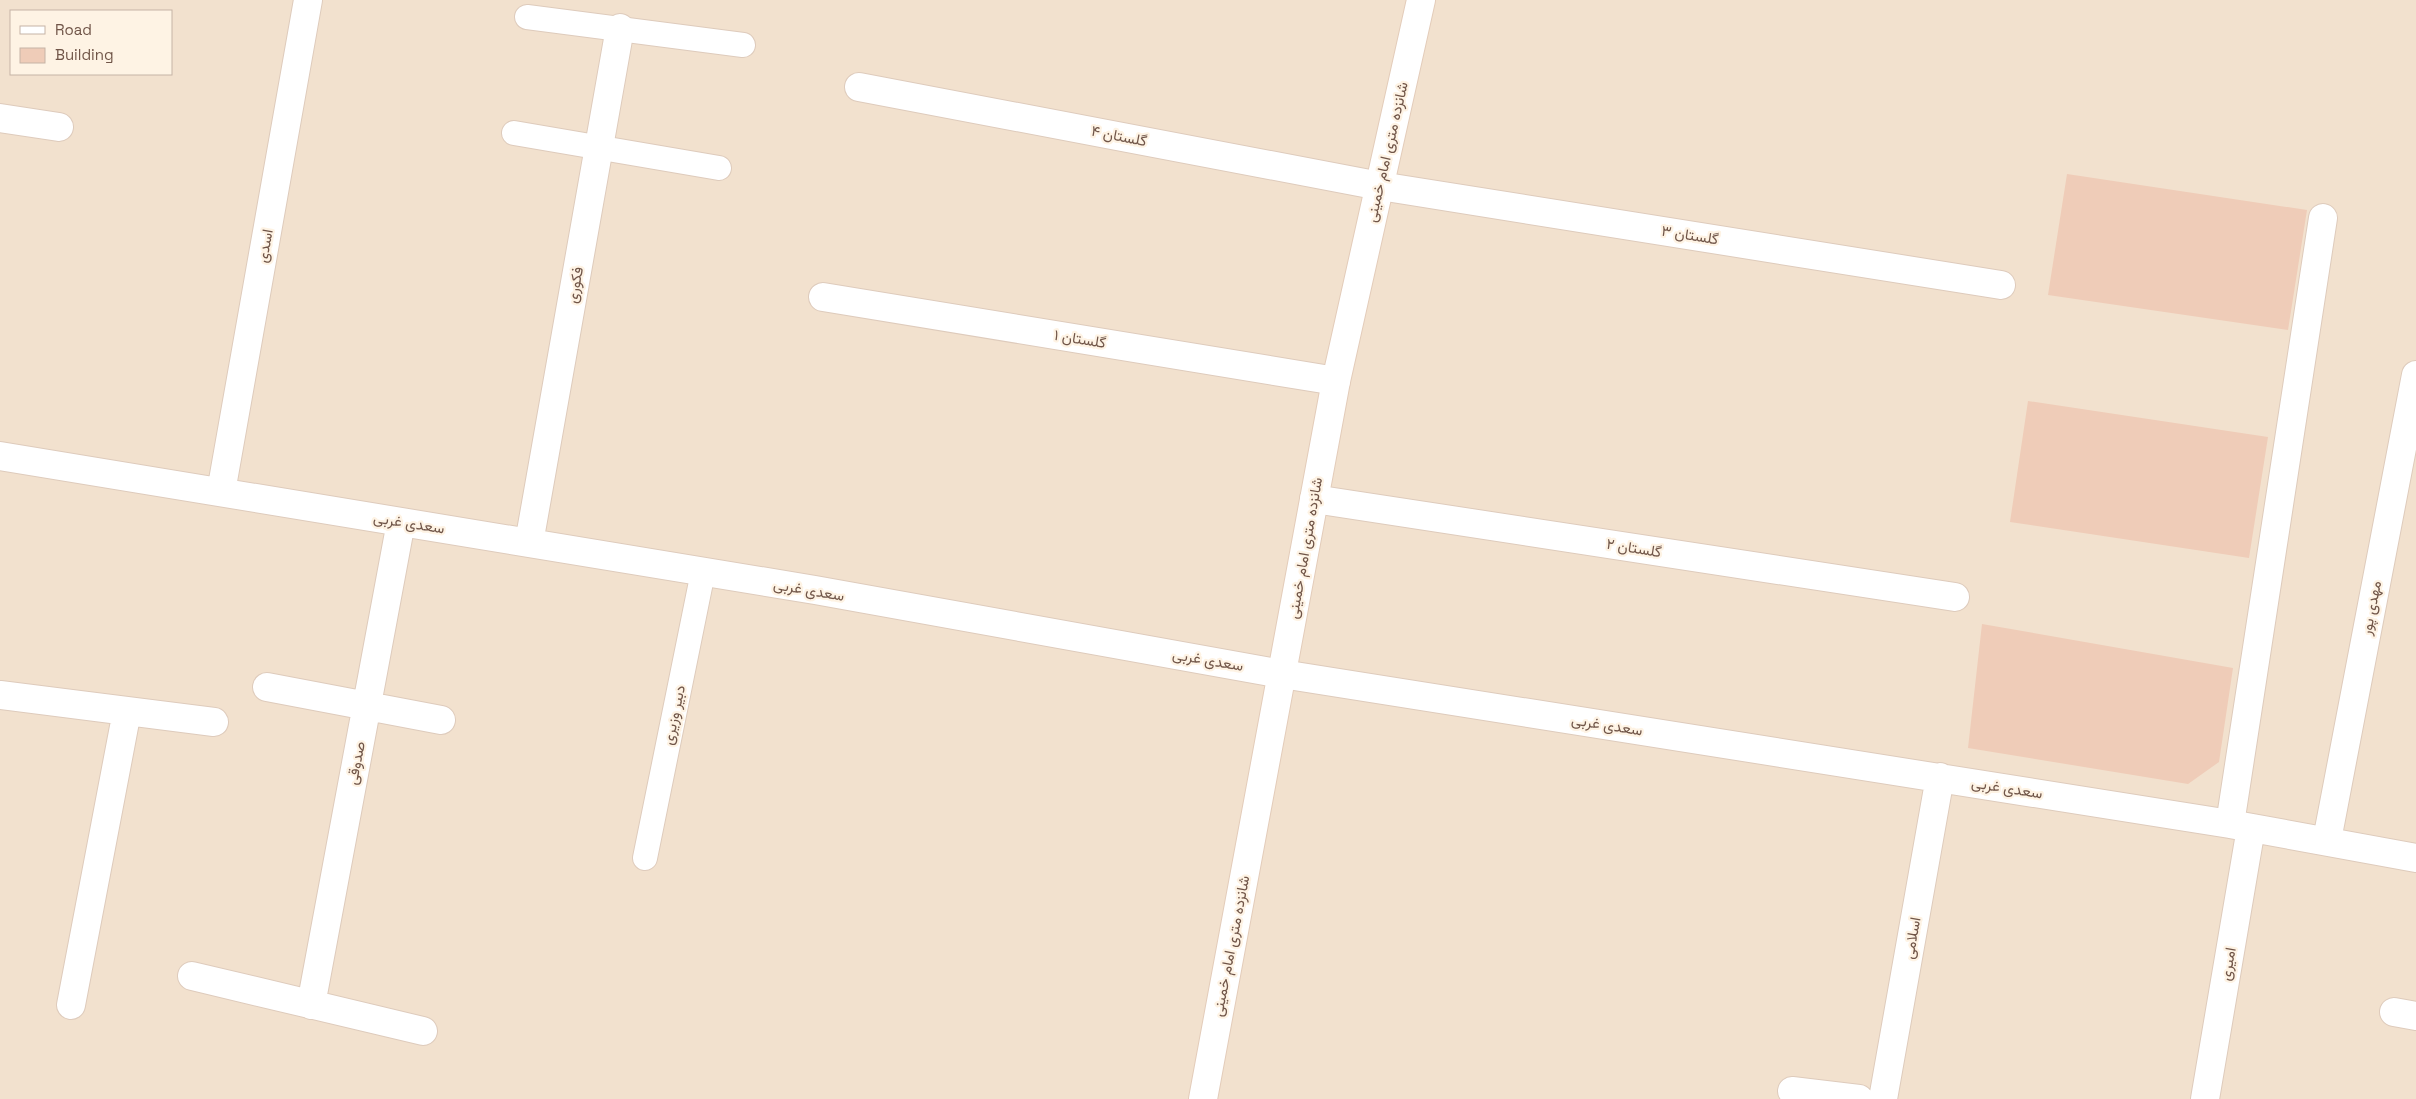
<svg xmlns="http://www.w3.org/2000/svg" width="2416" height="1099" font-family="'Space Grotesk',Vazirmatn,sans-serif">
  <rect width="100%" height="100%" fill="#fbefdf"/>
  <path fill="#f2e1ce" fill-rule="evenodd" d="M 0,0 L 2416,0 L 2416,1099 L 0,1099 ZM 11,11 L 171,11 L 171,74 L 11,74 Z"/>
  <path fill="#efccb8" d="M 2067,174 L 2307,210 L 2288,330 L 2048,295 Z
    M 2028,401 L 2268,437 L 2249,558 L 2010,522 Z
    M 1982,624 L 2233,668 L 2219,762 L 2188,784 L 1968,748 Z"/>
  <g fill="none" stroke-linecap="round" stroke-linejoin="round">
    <defs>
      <path id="lane" d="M 527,17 L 743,45
        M 514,133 L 719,168
        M 645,858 L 703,572"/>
      <path id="street" d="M 859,87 L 1380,186 L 2001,285
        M 0,118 L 59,127
        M 823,297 L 1336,381
        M 0,456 L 815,590 L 1282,674 L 2230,824 L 2416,858
        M 221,492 L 308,0
        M 1314,499 L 1955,597
        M 529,543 L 620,28
        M 267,687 L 441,720
        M 0,695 L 214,722
        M 2230,824 L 2323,218
        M 2327,840 L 2416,375
        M 192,976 L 423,1031
        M 71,1005 L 127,711
        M 311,1005 L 401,522
        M 2394,1012 L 2416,1016
        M 1792,1091 L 1859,1099
        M 1883,1099 L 1940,777
        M 2205,1099 L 2251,828"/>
      <path id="secondary" d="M 1203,1099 L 1336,381 L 1421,0"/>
    </defs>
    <use href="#lane" stroke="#decbbc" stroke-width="26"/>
    <use href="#street" stroke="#decbbc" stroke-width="30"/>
    <use href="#secondary" stroke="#e3ccba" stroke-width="30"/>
    <use href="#lane" stroke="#fff" stroke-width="24"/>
    <use href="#street" stroke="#fff" stroke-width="28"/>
    <use href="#secondary" stroke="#fff" stroke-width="28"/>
  </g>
  <g text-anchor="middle" stroke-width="4.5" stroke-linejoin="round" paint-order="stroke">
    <g font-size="15" fill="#705548" stroke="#fef3e4">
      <text transform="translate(1119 136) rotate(11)" y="5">گلستان ۴</text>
      <text transform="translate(1387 152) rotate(-77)" y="5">شانزده متری امام خمینی</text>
      <text transform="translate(1690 235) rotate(9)" y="5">گلستان ۳</text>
      <text transform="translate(265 246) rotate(-80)" y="5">اسدی</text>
      <text transform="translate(575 285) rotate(-80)" y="5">فکوری</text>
      <text transform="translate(1080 339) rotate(9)" y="5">گلستان ۱</text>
      <text transform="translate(409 523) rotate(9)" y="5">سعدی غربی</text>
      <text transform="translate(1305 548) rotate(-80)" y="5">شانزده متری امام خمینی</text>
      <text transform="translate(1634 548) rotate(9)" y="5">گلستان ۲</text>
      <text transform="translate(809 590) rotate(10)" y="5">سعدی غربی</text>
      <text transform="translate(2371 608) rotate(-79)" y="5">مهدی پور</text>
      <text transform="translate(1208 660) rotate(10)" y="5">سعدی غربی</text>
      <text transform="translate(674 715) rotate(-78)" y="5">دبیر وزیری</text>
      <text transform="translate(1607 725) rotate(9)" y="5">سعدی غربی</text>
      <text transform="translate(356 763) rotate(-79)" y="5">صدوقی</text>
      <text transform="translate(2007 788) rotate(9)" y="5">سعدی غربی</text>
      <text transform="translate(1912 938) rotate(-80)" y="5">اسلامی</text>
      <text transform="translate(1231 946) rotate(-79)" y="5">شانزده متری امام خمینی</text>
      <text transform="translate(2228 964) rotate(-80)" y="5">امیری</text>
    </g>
  </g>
  <rect x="10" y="10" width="162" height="65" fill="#fef3e4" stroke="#c5b4a6"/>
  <rect x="20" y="26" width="25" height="8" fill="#ffffff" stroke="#c5b4a6"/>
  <text x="55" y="35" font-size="15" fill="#705548">Road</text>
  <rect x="20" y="48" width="25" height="15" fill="#efccb8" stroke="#c5b4a6"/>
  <text x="55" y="60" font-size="15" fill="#705548">Building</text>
</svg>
